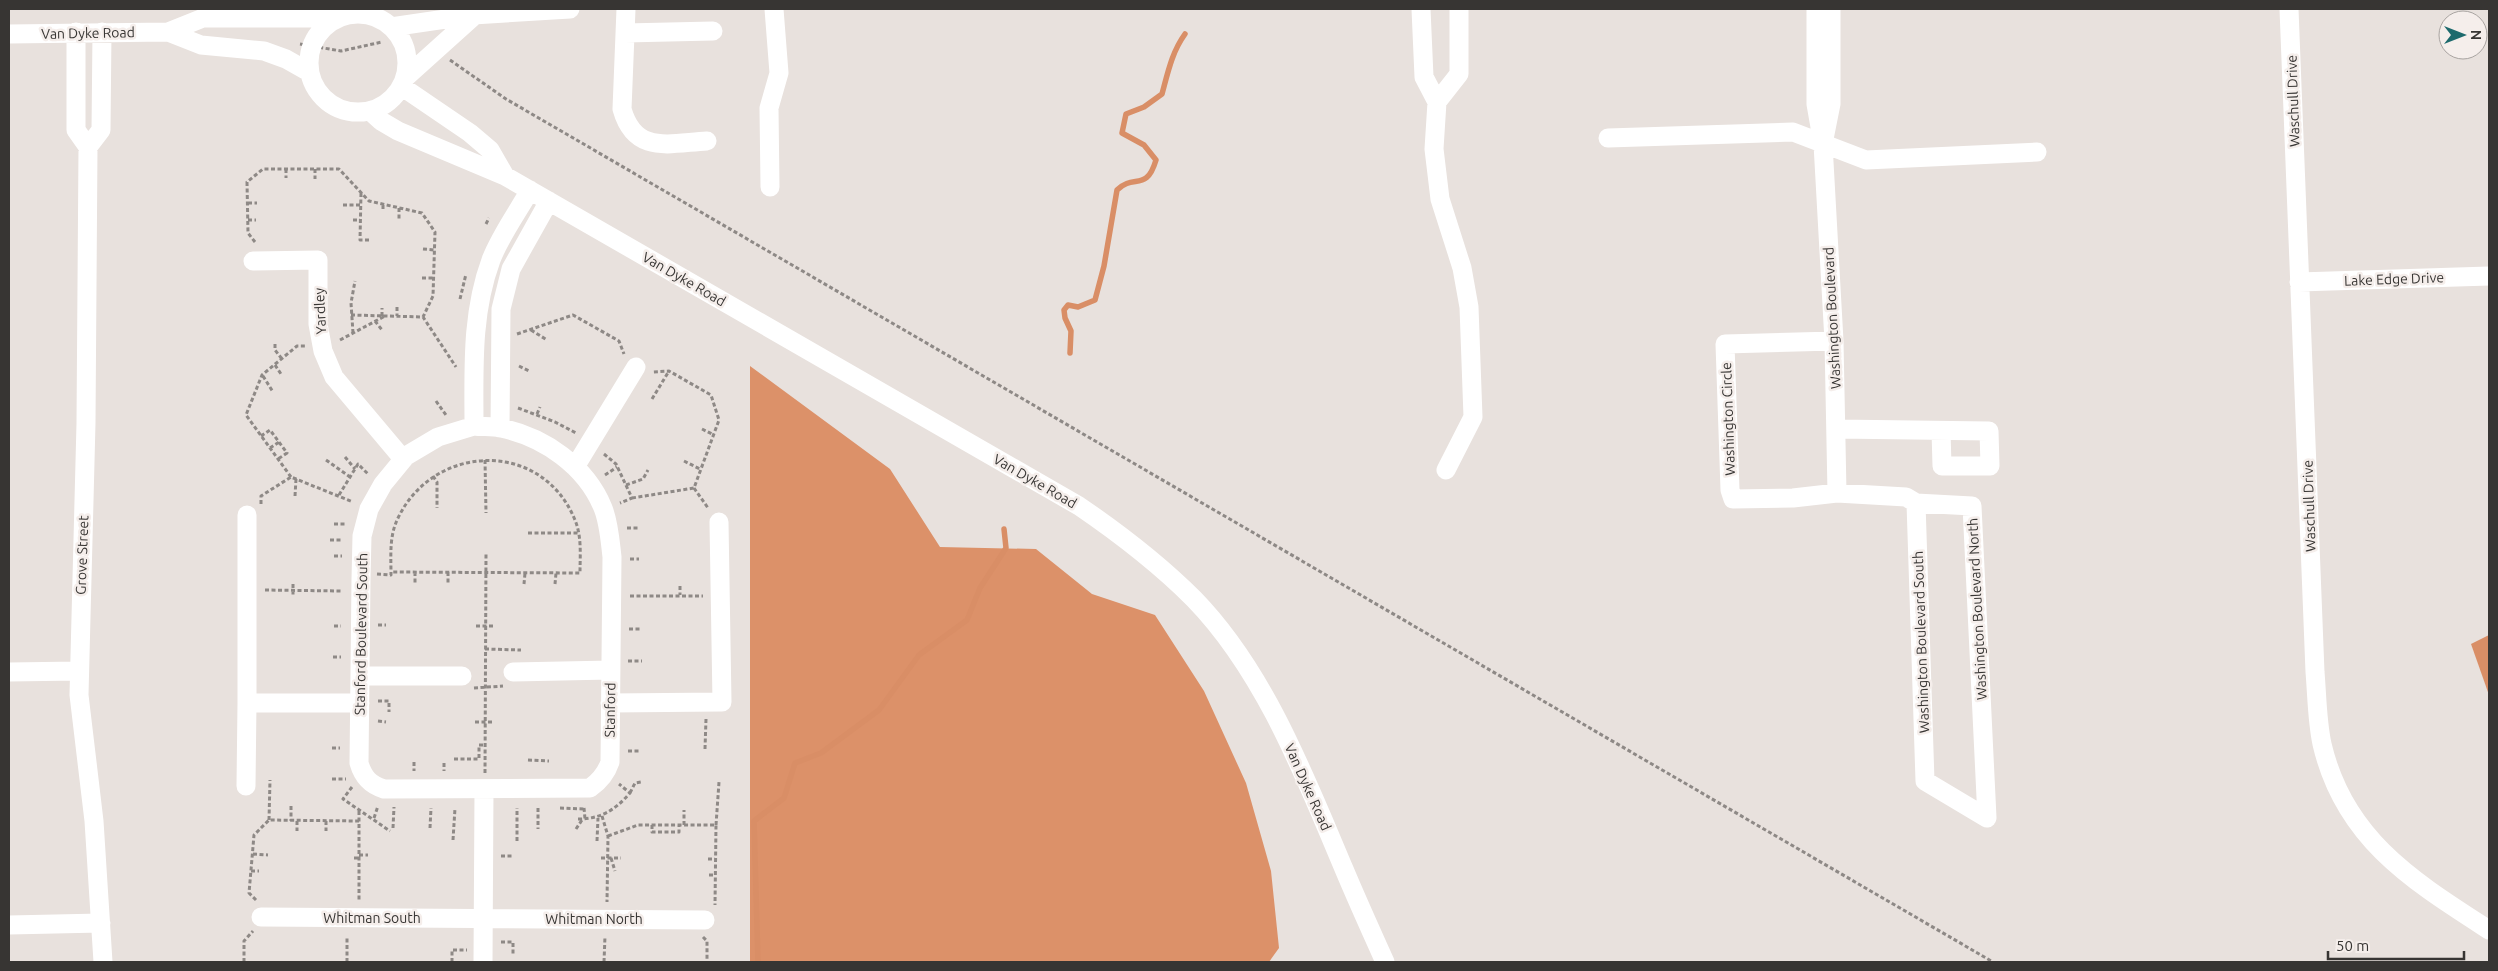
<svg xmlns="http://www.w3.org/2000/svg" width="2498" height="971" font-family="Ubuntu,sans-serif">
  <rect width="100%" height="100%" fill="#e8e1dd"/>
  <path fill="#dc9169" d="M 750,366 L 890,469 L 940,547 L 1036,549 L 1092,594 L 1155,615 L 1204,691 L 1246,783 L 1271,871 L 1279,948 L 1269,962 L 750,962 Z"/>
  <path fill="#d98e66" d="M 2489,635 L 2489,695 L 2471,644 Z"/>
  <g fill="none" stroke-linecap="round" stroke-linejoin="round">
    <path stroke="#d98e66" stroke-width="5.5" d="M 1070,353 L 1071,331 L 1065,318 L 1064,310 L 1068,305 L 1078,307 L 1095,300 L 1104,266 L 1117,190 C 1134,173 1146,193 1156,160 L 1144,145 L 1122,133 L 1126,114 L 1144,107 L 1162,94 C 1168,72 1172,52 1185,34
      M 758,962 L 754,821 L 784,798 L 795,763 L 821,753 L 879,710 L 919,655 L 967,620 L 980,588 L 1006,548 L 1004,529"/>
    <path stroke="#8e8986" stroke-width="3" stroke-dasharray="4 2.5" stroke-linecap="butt" d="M 300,44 L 341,51 L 382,42
      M 450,60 L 506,99 L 1993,962
      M 286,169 L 286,178
      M 315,169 L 315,179
      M 361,193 L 360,240 L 370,240
      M 248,203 L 257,203
      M 343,205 L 360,205
      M 383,205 L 383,211
      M 399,208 L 399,221
      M 248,220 L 256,220
      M 353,220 L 360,220
      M 486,224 L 489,218
      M 255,242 L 248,233 L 247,182 L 263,169 L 339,169 L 369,201 L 422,213 L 435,232 L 433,296 L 423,317
      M 423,249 L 434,250
      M 422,278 L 433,278
      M 460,299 L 466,274
      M 397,307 L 397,316
      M 351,315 L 423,317 L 456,367
      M 382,316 L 382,308
      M 375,321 L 382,330
      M 531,330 L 547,340
      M 353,333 L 351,303 L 355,281
      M 517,334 L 573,315 L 619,341 L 624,354
      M 340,340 L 385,316
      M 275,344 L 275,350 L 282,359
      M 275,365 L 281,374
      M 519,366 L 529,371
      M 263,376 L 273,392
      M 652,399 L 669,371
      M 436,401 L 446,415
      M 518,408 L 555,422 L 576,433
      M 537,414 L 540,407
      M 702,429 L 714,435
      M 261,436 L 270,430 L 287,453 L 278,459
      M 270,448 L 279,442
      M 604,454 L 616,464 L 632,498 L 620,503
      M 345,457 L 355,469
      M 326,460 L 350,477
      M 485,460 L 486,513
      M 684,461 L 700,469
      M 605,475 L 617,467
      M 433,476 L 437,482 L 437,508
      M 291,477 L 246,415 L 262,375 L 297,346 L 305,346
      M 626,485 L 643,479 L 648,470
      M 694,488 L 708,508
      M 339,495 L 358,464 L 369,475
      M 295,496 L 296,479
      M 632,498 L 694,488 L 719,420 L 711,395 L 669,371 L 653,372
      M 261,504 L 261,496 L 291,477 L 353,502
      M 334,524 L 346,524
      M 627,528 L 639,528
      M 528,533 L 578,533
      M 330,540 L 343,540
      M 334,556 L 342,556
      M 630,559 L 639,559
      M 415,572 L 415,583
      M 448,572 L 448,584
      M 377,574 L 391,575 C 391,556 389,536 398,518 C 434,443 542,439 575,520 C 582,537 580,556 580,573 L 391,572
      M 293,584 L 293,597
      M 524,584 L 525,573
      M 555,584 L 556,573
      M 680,586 L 680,595
      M 265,590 L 341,591
      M 630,596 L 703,596
      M 378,625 L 386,625
      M 334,626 L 341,626
      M 476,626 L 495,626
      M 629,629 L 641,629
      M 485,649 L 521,650
      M 333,657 L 341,657
      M 628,661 L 642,661
      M 474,688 L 503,686
      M 378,701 L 389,701 L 389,712
      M 378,721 L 386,722
      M 475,722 L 494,722
      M 332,748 L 340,748
      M 705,749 L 706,719
      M 628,751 L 641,751
      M 454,759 L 479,759 L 479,745 L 485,745
      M 528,760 L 549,761
      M 414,762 L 414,771
      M 444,763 L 444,771
      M 485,773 L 486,554
      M 332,779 L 346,779
      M 352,787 L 343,799 L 390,831
      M 630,793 L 635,783 L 641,782
      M 291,806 L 291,821
      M 538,808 L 538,829
      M 560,808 L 584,809
      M 584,808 L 585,819
      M 359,811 L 359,900
      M 602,816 L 608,836 L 607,902
      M 374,818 L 378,806
      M 578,819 C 601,819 615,810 630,793 L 619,784
      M 269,820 L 270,780
      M 297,821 L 297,831
      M 326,821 L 326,831
      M 652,825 L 652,832 L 679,832 L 679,825
      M 684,825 L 684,810
      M 716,825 L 719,782
      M 393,828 L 394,807
      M 430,828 L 431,808
      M 576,829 L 582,820
      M 608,836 L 638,825 L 716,825 L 715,905
      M 453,840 L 455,808
      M 517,841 L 517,808
      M 597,841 L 598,818
      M 253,854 L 268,855
      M 359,855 L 368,855
      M 501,856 L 513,856
      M 354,858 L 359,858
      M 601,858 L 621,858
      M 611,858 L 615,871
      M 708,859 L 715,859
      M 251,871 L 259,871
      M 709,875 L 715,875
      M 256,900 L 249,893 L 254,835 L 269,820 L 359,821
      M 703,937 L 707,941 L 707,962
      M 501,942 L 513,942 L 513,955
      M 244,962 L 244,941 L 253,931
      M 347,962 L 347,936
      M 452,962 L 452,950 L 467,950
      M 604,962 L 605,936"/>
    <path stroke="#fff" stroke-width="19" d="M 626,9 L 622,109 C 635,155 669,143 707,141
      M 1421,9 L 1424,77 L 1437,102 L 1434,149 L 1440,199 L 1462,268 L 1469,307 L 1473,417 L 1446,470
      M 1816,9 L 1816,104 L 1823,144 L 1831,104 L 1831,9
      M 2289,9 L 2315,672 C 2317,695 2317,721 2322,744 C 2344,839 2413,881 2489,930
      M309 63a49 49 0 1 1 98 0a49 49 0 1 1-98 0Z
      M 391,27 L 473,15 L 570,9
      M 76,32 L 76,130 L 88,147 L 86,423 L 79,695 L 94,821 L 103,962
      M 168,32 L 201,45 L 264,51 L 286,59 L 309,72
      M 625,33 L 713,31
      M 9,34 L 168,32 L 203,18 L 336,18
      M 405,78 L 475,15
      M 401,86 L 470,133 L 490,150 L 505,176
      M 1437,102 L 1459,74 L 1459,9
      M 370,111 L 381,121 L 398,131 L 505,176 L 1079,506 C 1120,534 1159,564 1194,599 C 1265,672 1305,777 1344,869 C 1357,900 1371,931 1385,962
      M 1608,138 L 1793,132 L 1866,160 L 2037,152
      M 1823,144 L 1834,341 L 1837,493
      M 88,147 L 101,130 L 102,32
      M 770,187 L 769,108 L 779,73 L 774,9
      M 253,261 L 318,260 L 318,324 L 323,351 L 334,377 L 403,459
      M 2299,282 L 2489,276
      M 1834,341 L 1725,344 L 1730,490 L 1733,499 L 1793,498 L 1837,493 L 1906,497 L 1916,503 L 1972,506 L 1987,818
      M 474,426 C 483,427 493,426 501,428 C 544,437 586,466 603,508 C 609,523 610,540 612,557 L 610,762 C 606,774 600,781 590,788 L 384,789 C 370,785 363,777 359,763 L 361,579 L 362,536 L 369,509 L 383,484 L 406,456 L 438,437 Z
      M 474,426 C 474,370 471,314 491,260 C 500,236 517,213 530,190
      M 500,428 L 501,309 L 511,269 L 549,201
      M 1837,429 L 1989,431 L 1990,466 L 1942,466 L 1941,431
      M 575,467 L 636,367
      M 1916,503 L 1925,781 L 1987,818
      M 247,515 L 247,703 L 360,703
      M 9,672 L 79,671
      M 513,672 L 611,670
      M 360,676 L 462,676
      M 610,703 L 722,702 L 719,522
      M 246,786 L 247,703
      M 261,917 L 705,920
      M 9,925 L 101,923
      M 483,962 L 484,790"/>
  </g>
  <g text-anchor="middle" stroke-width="5" stroke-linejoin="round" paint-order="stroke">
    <g font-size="14" fill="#373533" stroke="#f5eeeb">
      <text transform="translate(88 33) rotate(-1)" y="5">Van Dyke Road</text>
      <text transform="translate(2293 101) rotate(-92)" y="5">Waschull Drive</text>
      <text transform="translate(684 279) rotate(30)" y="5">Van Dyke Road</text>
      <text transform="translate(2394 279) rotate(-2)" y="5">Lake Edge Drive</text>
      <text transform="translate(320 311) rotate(-93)" y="5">Yardley</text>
      <text transform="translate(1832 318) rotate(-93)" y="5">Washington Boulevard</text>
      <text transform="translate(1728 419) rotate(-92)" y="5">Washington Circle</text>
      <text transform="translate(1035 481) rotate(30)" y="5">Van Dyke Road</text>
      <text transform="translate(2309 506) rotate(-92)" y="5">Waschull Drive</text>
      <text transform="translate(82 555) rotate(-88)" y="5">Grove Street</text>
      <text transform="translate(1977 609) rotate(-93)" y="5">Washington Boulevard North</text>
      <text transform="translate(361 634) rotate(-89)" y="5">Stanford Boulevard South</text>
      <text transform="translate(1921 642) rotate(-92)" y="5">Washington Boulevard South</text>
      <text transform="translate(610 710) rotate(-89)" y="5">Stanford</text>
      <text transform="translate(1308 787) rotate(66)" y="5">Van Dyke Road</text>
      <text x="372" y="923">Whitman South</text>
      <text x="594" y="924">Whitman North</text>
    </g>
  </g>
  <rect width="2498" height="971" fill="none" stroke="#373533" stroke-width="20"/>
  <g transform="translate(2463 35) rotate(90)"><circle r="24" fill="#f5eeeb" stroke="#a9a4a1"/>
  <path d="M0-4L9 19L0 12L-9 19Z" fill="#1d6a6d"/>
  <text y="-8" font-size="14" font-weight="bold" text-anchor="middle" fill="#373533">N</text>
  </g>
  <path d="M2328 951v8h136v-8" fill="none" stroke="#373533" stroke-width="2.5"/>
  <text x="2336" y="951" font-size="15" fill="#373533" stroke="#f5eeeb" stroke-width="4" paint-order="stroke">50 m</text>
</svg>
